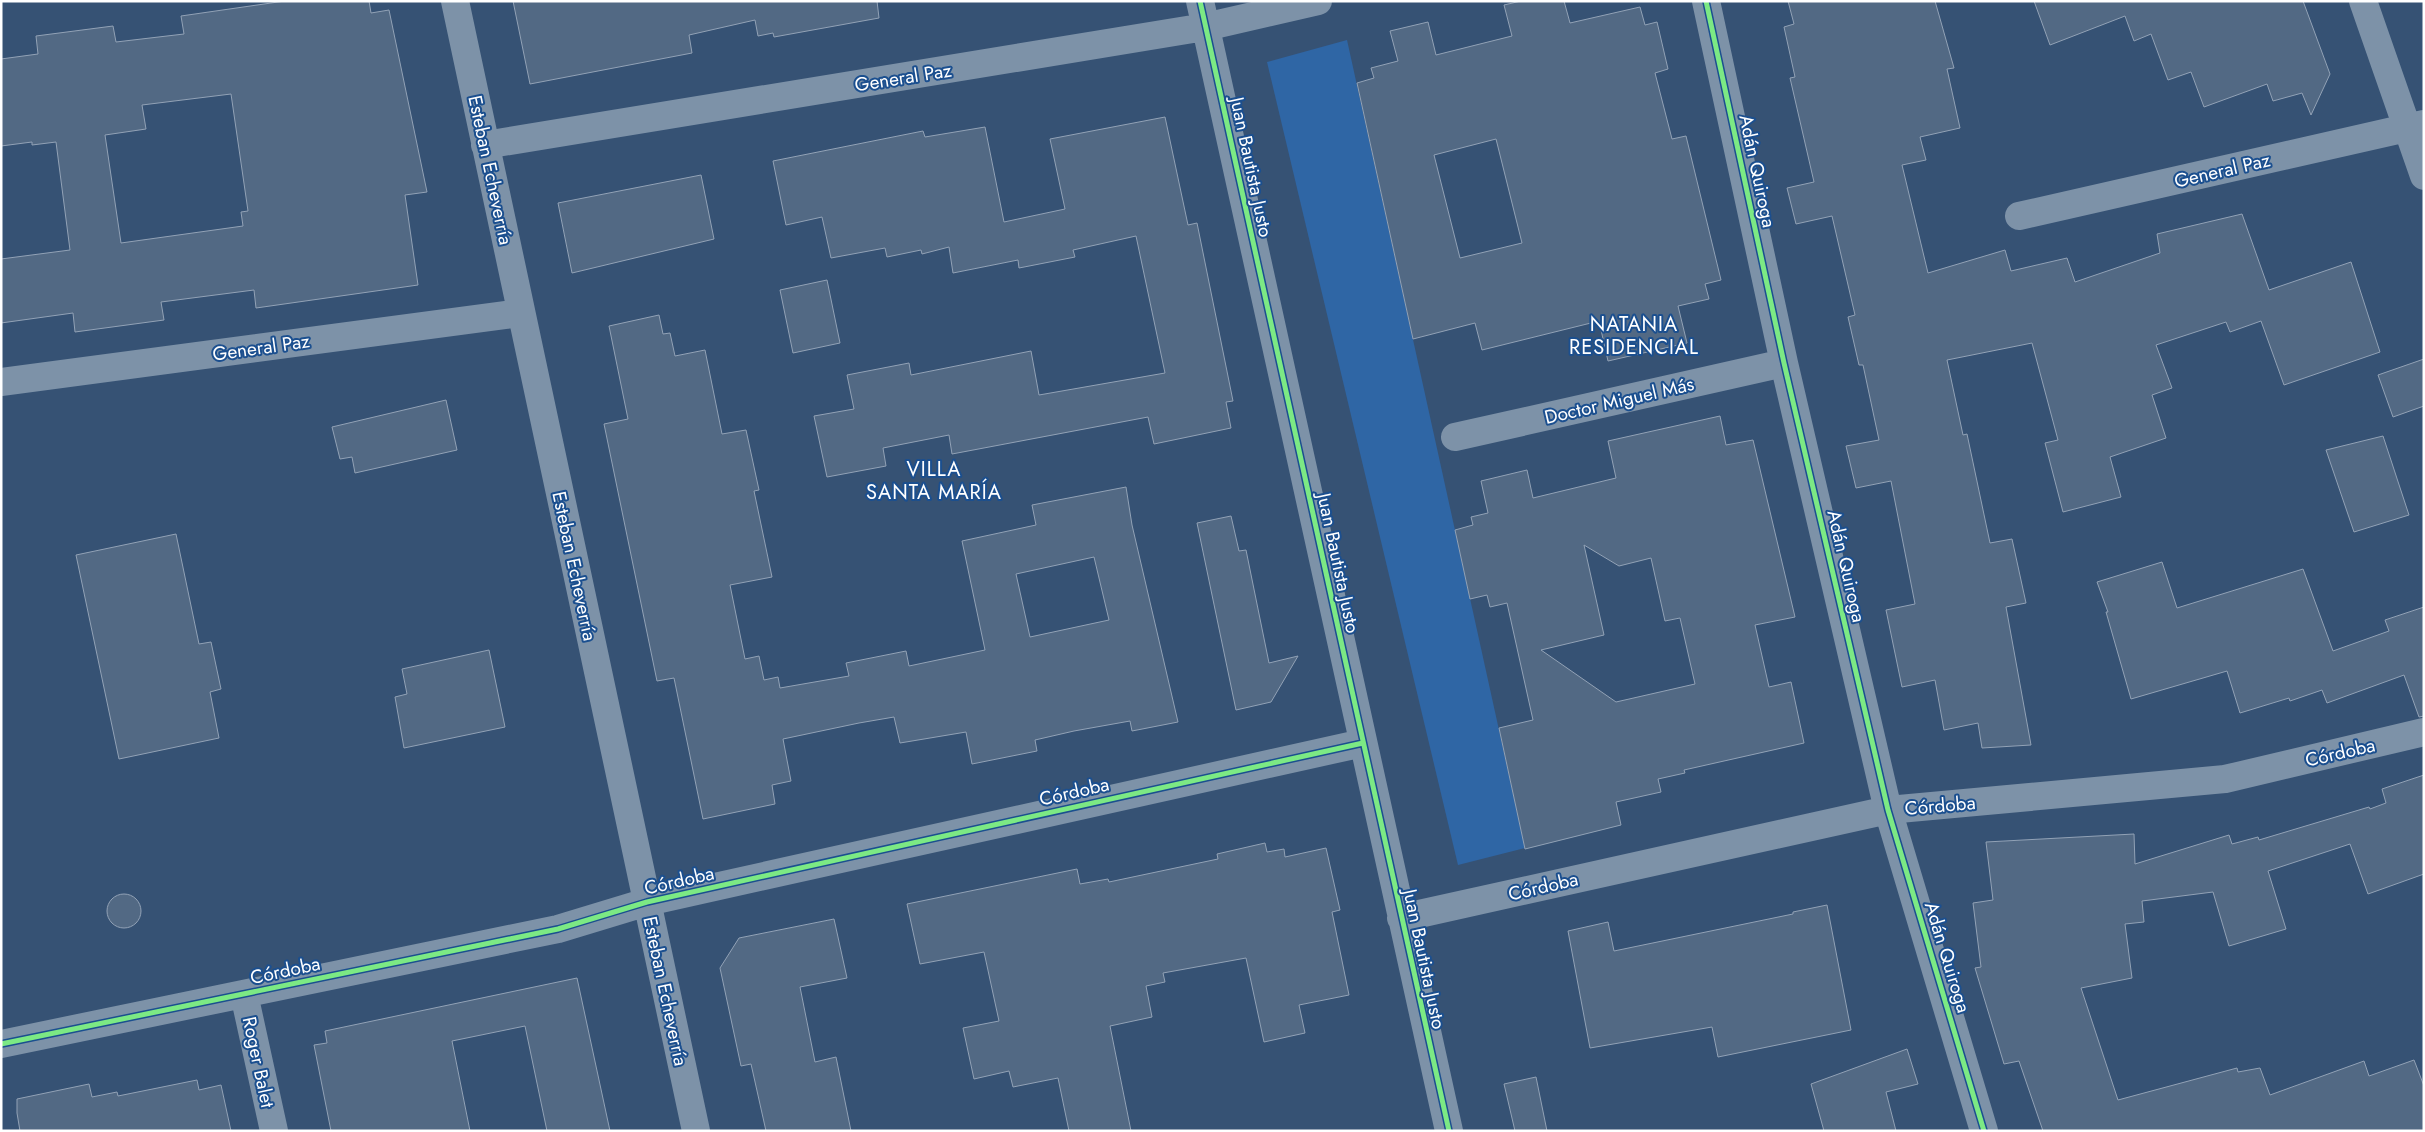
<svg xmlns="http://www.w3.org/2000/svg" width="2425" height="1132" font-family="Jost,sans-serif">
  <rect width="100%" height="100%" fill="#365274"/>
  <path fill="#2f66a5" d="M 1347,40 L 1525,848 L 1458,865 L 1267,62 Z"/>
  <path fill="#526984" stroke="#92a2b6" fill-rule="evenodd" d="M 285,1 L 369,1 L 371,13 L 389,10 L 427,192 L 405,195 L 418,285 L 256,308 L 254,290 L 161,302 L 164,320 L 75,332 L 73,313 L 1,323 L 1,259 L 70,250 L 56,142 L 32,145 L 32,142 L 1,146 L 1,59 L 38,54 L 36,36 L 113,26 L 116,42 L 184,34 L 181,16 ZM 231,94 L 248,211 L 241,212 L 243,226 L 121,243 L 105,135 L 146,129 L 142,105 Z
    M 513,1 L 877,1 L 879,18 L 774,37 L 773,33 L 758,36 L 755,20 L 689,35 L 692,53 L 530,84 Z
    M 1521,1 L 1564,1 L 1570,23 L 1640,7 L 1645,25 L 1657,22 L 1668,69 L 1655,73 L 1672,139 L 1686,136 L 1721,280 L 1705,284 L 1709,299 L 1678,306 L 1687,343 L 1608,361 L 1599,321 L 1482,350 L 1475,323 L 1413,339 L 1357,83 L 1374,78 L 1371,68 L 1398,61 L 1390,31 L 1428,22 L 1436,55 L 1512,36 L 1504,5 ZM 1496,139 L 1522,243 L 1460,258 L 1434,155 Z
    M 1788,1 L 1935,1 L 1954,68 L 1947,69 L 1960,128 L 1920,137 L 1926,160 L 1902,165 L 1928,273 L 2005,250 L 2011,271 L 2067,258 L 2075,282 L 2160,253 L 2157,234 L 2242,214 L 2269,290 L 2351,262 L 2380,352 L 2284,385 L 2261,321 L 2230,332 L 2226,322 L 2156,345 L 2172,388 L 2152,395 L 2166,438 L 2110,457 L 2121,497 L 2063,512 L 2045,443 L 2058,440 L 2032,343 L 1947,360 L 1963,435 L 1967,434 L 1990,543 L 2012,539 L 2026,603 L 2006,607 L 2031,745 L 1982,748 L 1978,723 L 1944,730 L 1935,680 L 1902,687 L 1886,610 L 1915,604 L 1891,481 L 1856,488 L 1846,446 L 1879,440 L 1863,365 L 1859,365 L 1848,317 L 1855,315 L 1832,216 L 1796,224 L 1787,188 L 1814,182 L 1790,78 L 1795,77 L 1784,27 L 1794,24 Z
    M 2034,1 L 2303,1 L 2330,74 L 2311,115 L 2302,93 L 2273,101 L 2267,84 L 2204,107 L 2191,72 L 2168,80 L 2151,34 L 2134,41 L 2125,16 L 2050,45 Z
    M 1165,117 L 1188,225 L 1197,223 L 1233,401 L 1226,402 L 1231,428 L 1154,444 L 1148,417 L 952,454 L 949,435 L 883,448 L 886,466 L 827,477 L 814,416 L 854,409 L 847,375 L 909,363 L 911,375 L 1031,351 L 1039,395 L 1165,373 L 1136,236 L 1073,250 L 1075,257 L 1019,268 L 1018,260 L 953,273 L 949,247 L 922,254 L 921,250 L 887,257 L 885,248 L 831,258 L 822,217 L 786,225 L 773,161 L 923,131 L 925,137 L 985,127 L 1004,222 L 1065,209 L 1050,139 Z
    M 701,175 L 714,239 L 572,273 L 558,203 Z
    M 827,280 L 840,343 L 793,353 L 780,290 Z
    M 659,315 L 663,334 L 670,333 L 675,356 L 705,350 L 722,434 L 746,430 L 759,490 L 754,491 L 772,577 L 730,585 L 745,659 L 759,656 L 764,680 L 778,677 L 780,688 L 849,676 L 846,663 L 906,651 L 909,666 L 985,650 L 962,541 L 1036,525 L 1032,505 L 1126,487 L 1132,525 L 1178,722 L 1132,731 L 1130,721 L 1074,731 L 1035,740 L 1037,751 L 972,764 L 966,732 L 900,743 L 894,717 L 859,723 L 783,739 L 791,781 L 772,785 L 775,804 L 703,819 L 674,678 L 657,681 L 604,424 L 628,419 L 609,326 ZM 1094,557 L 1109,620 L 1030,637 L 1016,574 Z
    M 2424,359 L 2424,406 L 2393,417 L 2378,375 Z
    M 446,400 L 457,450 L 355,473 L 352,457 L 340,459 L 332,427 Z
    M 1720,416 L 1726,445 L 1753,440 L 1795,617 L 1755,625 L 1769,687 L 1791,682 L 1804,743 L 1684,770 L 1685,773 L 1658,779 L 1661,792 L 1616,802 L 1621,825 L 1525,849 L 1499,728 L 1533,720 L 1507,603 L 1490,607 L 1487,595 L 1470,599 L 1455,530 L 1473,525 L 1471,517 L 1488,513 L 1481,481 L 1527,470 L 1533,498 L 1616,478 L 1608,441 ZM 1584,545 L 1619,566 L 1651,558 L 1665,621 L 1680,618 L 1695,684 L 1616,702 L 1541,650 L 1604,635 Z
    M 2383,436 L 2409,515 L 2354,532 L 2326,450 Z
    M 1231,516 L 1239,551 L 1246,550 L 1269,663 L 1298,656 L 1271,702 L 1236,710 L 1197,523 Z
    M 176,534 L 199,644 L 211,642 L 221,689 L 210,692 L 219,738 L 119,759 L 76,555 Z
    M 2162,562 L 2177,608 L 2303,569 L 2333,651 L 2389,631 L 2385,620 L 2424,607 L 2424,716 L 2419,717 L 2404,675 L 2327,703 L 2322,690 L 2290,701 L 2289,698 L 2240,713 L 2227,671 L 2131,699 L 2106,612 L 2108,612 L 2097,582 Z
    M 489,650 L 505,727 L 404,748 L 395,697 L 407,694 L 402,669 Z
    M 2424,775 L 2424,874 L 2368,894 L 2350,844 L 2268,871 L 2286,929 L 2229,946 L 2213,892 L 2142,901 L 2144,922 L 2125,924 L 2132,978 L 2081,988 L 2118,1100 L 2237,1068 L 2238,1072 L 2260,1068 L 2270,1095 L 2364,1061 L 2369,1076 L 2414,1060 L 2424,1086 L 2424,1131 L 2043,1131 L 2019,1061 L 2004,1064 L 1975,968 L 1981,967 L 1973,903 L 1993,900 L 1986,842 L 2134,834 L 2135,864 L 2229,835 L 2232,844 L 2258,837 L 2259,840 L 2369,807 L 2370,809 L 2386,803 L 2382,789 Z
    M 1265,843 L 1267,852 L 1284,849 L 1285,857 L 1326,848 L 1340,910 L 1332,912 L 1349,995 L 1299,1005 L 1305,1033 L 1264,1042 L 1246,958 L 1163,973 L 1165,982 L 1146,986 L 1152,1017 L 1110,1026 L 1131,1131 L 1069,1131 L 1058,1078 L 1013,1087 L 1009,1071 L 974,1079 L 963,1028 L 999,1021 L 984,952 L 920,964 L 907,904 L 1077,869 L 1080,884 L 1108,879 L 1109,882 L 1218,859 L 1217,854 Z
    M107 911a17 17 0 1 1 34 0a17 17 0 1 1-34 0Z
    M 1827,905 L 1851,1030 L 1718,1057 L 1712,1027 L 1590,1048 L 1568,931 L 1608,922 L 1614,951 L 1793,914 L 1793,912 Z
    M 834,919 L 847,978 L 800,987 L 815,1062 L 836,1057 L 851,1131 L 766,1131 L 751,1064 L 741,1066 L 720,968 L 739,938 Z
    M 577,978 L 610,1131 L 547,1131 L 525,1026 L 452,1041 L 470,1131 L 331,1131 L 314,1045 L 327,1043 L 325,1031 Z
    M 1907,1049 L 1918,1084 L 1886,1092 L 1896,1131 L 1824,1131 L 1811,1084 Z
    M 1536,1077 L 1547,1131 L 1515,1131 L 1504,1084 Z
    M 197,1080 L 199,1090 L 221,1085 L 231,1131 L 20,1131 L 17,1113 L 17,1099 L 89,1084 L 92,1097 L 117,1092 L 118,1096 Z"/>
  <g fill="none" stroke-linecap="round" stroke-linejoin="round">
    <path stroke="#7d92a8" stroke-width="28" d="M 455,1 L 696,1131
      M 1200,1 L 1449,1131
      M 1706,1 L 1784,363 L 1888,810 L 1984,1131
      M 2363,1 L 2424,176
      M 485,145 L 1205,27 L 1318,1
      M 2019,216 L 2424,124
      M 1,382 L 521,313
      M 1455,437 L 1784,363
      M 1401,918 L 1888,810 L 2225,779 L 2424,732
      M 244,994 L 274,1131
      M 1,1044 L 558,929 L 647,902 L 1363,743"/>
    <defs>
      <path id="cycleway" d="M 1200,1 L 1449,1131
        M 1706,1 L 1784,363 L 1888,810 L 1984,1131
        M 1,1044 L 558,929 L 647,902 L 1363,743"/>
    </defs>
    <use href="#cycleway" stroke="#1b4f8f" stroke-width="8"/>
    <use href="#cycleway" stroke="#7ce984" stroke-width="5"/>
  </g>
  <g text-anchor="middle" stroke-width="4" stroke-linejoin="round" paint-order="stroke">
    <g font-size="19" fill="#fff" stroke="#1b4f8f">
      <text transform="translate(903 77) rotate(-9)" y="7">General Paz</text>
      <text transform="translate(1252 167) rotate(78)" y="7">Juan Bautista Justo</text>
      <text transform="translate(491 170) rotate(78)" y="7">Esteban Echeverría</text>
      <text transform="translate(2222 170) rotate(-13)" y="7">General Paz</text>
      <text transform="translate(1758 171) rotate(78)" y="7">Adán Quiroga</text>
      <text transform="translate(261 347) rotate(-8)" y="7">General Paz</text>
      <text transform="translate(1619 400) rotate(-13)" y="7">Doctor Miguel Más</text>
      <text transform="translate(1339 563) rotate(78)" y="7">Juan Bautista Justo</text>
      <text transform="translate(575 566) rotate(78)" y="7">Esteban Echeverría</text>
      <text transform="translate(1847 566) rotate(77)" y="7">Adán Quiroga</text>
      <text transform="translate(2340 752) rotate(-13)" y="7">Córdoba</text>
      <text transform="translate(1074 791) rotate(-13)" y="7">Córdoba</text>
      <text transform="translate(1940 805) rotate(-5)" y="7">Córdoba</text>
      <text transform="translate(679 880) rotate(-13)" y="7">Córdoba</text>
      <text transform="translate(1543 886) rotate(-13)" y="7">Córdoba</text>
      <text transform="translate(1948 957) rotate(73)" y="7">Adán Quiroga</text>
      <text transform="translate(1425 959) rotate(78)" y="7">Juan Bautista Justo</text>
      <text transform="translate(285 970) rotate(-12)" y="7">Córdoba</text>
      <text transform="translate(666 991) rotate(78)" y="7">Esteban Echeverría</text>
      <text transform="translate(259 1062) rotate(78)" y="7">Roger Balet</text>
    </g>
    <g font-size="20" letter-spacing="1" fill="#fff" stroke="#1b4f8f">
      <text x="1634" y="331">NATANIA<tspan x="1634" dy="23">RESIDENCIAL</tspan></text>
      <text x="934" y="476">VILLA<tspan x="934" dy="23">SANTA MARÍA</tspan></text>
    </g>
  </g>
  <rect width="2425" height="1132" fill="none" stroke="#ffffff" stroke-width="5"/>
</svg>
